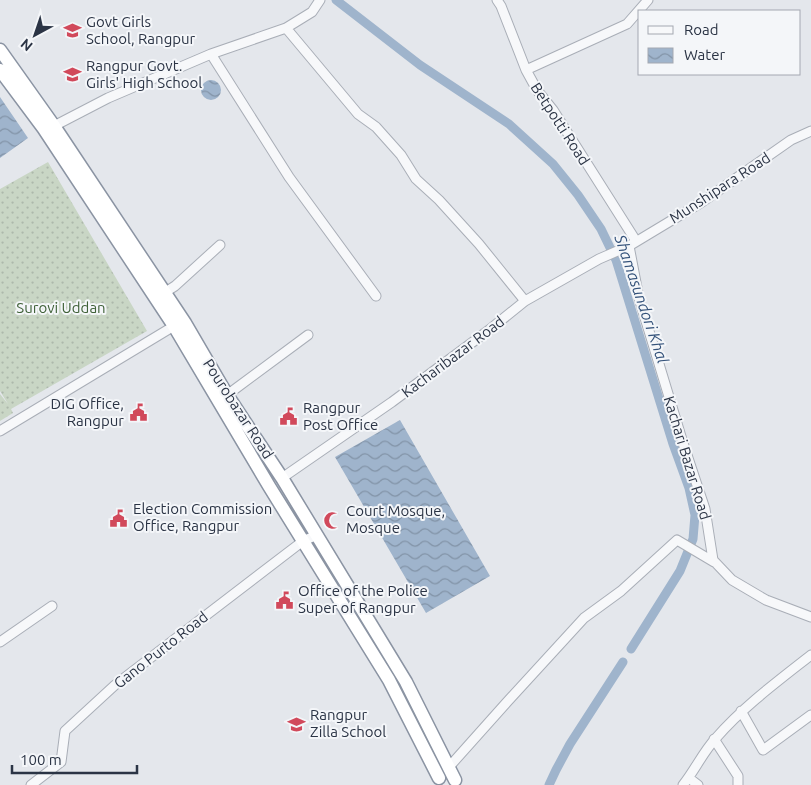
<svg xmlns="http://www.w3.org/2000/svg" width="811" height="785" font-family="Ubuntu,sans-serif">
  <defs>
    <pattern id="grass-dots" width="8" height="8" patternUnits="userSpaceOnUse" patternTransform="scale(1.25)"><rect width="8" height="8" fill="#c9d6c5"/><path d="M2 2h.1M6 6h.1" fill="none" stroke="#adb8ab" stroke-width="1.8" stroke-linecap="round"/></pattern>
    <pattern id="water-waves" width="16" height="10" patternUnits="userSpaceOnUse" patternTransform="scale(1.25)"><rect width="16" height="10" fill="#9fb4cc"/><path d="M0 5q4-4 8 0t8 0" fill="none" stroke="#8293a7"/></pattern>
  </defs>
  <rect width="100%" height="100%" fill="#e4e7ec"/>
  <path fill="url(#grass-dots)" d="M 48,162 L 147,331 L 11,409 L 13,413 L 0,421 L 0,394 L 8,404 L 0,391 L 0,189 Z"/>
  <path fill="url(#water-waves)" d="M201 90a10 10 0 1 1 20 0a10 10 0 1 1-20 0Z
    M 0,97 L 28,138 L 0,158 Z
    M 400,420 L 490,576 L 426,613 L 335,457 Z"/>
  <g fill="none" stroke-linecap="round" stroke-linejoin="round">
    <path stroke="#9fb4cc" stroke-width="9" d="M 336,0 L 420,65 L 509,124 L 553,164 L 578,195 L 601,229 L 616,260 L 673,444 L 689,488 L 695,515 L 693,539 L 680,571 L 631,649
      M 549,785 L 556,770 L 570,744 L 623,662"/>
    <defs>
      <path id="minor" d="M 497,0 L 501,6 L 526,70 L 537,90 L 553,110 L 636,241
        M 286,28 L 358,114 L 376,127 L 401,155 L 416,179 L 439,200 L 479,244 L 525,301
        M 211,54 L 289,177 L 376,296
        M 526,70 L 627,24 L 648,0
        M 54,126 L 108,98 L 211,54 L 286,28 L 312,12 L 320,0
        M 629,246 L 639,298 L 683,443 L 705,509 L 713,560 L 732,580 L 766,600 L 811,617
        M 164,293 L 175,286 L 220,245
        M 227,395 L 308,335
        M 0,431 L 174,326
        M 282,478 L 392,402 L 489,330 L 525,301 L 599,259 L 629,246 L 702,202 L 791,140 L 811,131
        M 0,642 L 52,606
        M 741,711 L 763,750 L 811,715
        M 714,739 L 738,776 L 738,785
        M 449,767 L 507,702 L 584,618 L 621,591 L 677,540 L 714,562
        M 689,778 L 698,785
        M 31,785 L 61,762 L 65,731 L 115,685 L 303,541 L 317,535
        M 683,785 C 695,770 703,752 716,738 C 744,706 778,681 811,655"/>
      <path id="highway" d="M 0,50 L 54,126 L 185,323 L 227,395 L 282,478 L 406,682 L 455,780
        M 0,70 L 44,129 L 174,326 L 269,486 L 389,680 L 439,778"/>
    </defs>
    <use href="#minor" stroke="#a9aeb7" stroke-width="11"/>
    <use href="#highway" stroke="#8b94a3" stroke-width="15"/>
    <use href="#minor" stroke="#f7f8fa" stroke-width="9"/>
    <use href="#highway" stroke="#fff" stroke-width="12"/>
  </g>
  <defs>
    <symbol id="school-bare" viewBox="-9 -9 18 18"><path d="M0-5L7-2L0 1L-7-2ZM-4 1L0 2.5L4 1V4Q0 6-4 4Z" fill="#d1495b" stroke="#f4f6f9" stroke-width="2.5" paint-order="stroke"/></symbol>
    <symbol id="civic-bare" viewBox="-9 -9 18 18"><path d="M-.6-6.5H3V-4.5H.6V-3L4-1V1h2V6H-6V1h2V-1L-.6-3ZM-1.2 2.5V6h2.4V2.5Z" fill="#d1495b" stroke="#f4f6f9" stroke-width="2.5" paint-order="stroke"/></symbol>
    <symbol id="mosque-bare" viewBox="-9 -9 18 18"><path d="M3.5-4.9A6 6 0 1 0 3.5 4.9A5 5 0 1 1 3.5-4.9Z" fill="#d1495b" stroke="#f4f6f9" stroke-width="2.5" paint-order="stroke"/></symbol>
  </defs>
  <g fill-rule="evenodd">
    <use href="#school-bare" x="60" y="18" width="25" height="25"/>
    <use href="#school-bare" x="60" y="62" width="25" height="25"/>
    <use href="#civic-bare" x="126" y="400" width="25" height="25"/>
    <use href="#civic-bare" x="276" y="404" width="25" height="25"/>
    <use href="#civic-bare" x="106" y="506" width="25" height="25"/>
    <use href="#mosque-bare" x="320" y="508" width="25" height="25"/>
    <use href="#civic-bare" x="272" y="588" width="25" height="25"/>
    <use href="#school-bare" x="284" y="712" width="25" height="25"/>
  </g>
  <g text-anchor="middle" stroke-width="4" stroke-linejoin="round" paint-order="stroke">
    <g font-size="15" fill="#2b3445" stroke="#f4f6f9" text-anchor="start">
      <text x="86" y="27">Govt Girls<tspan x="86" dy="17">School, Rangpur</tspan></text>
      <text x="86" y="71">Rangpur Govt.<tspan x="86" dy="17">Girls' High School</tspan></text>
      <text x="124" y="409" text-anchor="end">DIG Office,<tspan x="124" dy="17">Rangpur</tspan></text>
      <text x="303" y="413">Rangpur<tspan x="303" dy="17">Post Office</tspan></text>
      <text x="133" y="514">Election Commission<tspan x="133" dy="17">Office, Rangpur</tspan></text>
      <text x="346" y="516">Court Mosque,<tspan x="346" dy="17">Mosque</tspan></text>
      <text x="298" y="596">Office of the Police<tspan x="298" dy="17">Super of Rangpur</tspan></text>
      <text x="310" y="720">Rangpur<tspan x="310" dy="17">Zilla School</tspan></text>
    </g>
    <g font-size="15" fill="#2b3445" stroke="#f4f6f9">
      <text transform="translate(560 124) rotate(57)" y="5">Betpotti Road</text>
      <text transform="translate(720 188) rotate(-33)" y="5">Munshipara Road</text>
      <text transform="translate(453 357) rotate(-37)" y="5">Kacharibazar Road</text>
      <text transform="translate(238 409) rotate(57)" y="5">Pourobazar Road</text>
      <text transform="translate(687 458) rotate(73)" y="5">Kachari Bazar Road</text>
      <text transform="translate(161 650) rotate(-38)" y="5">Gano Purto Road</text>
    </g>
    <g font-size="15" fill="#3f6138" stroke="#f4f6f9">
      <text x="61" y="313">Surovi Uddan</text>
    </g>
    <g font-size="16" font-style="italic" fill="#34527a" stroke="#f4f6f9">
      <text transform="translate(642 299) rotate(71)" y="6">Shamasundori Khal</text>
    </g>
  </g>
  <rect x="638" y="10" width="162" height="65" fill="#f4f6f9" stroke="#a4a8b1"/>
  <rect x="648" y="26" width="25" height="8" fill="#f7f8fa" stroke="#a4a8b1"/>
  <text x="684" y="35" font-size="15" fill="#2b3445">Road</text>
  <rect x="648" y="48" width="25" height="15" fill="url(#water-waves)" stroke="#a4a8b1"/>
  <text x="684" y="60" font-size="15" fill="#2b3445">Water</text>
  <g transform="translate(35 35) rotate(220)" stroke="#f4f6f9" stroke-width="4" paint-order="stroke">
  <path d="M0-4L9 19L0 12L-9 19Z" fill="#2b3445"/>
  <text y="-8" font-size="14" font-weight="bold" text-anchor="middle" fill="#2b3445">N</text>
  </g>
  <path d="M12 765v8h125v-8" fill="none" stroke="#2b3445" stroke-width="2.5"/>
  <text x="20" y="765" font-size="15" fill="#2b3445" stroke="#f4f6f9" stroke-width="4" paint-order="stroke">100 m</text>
</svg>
